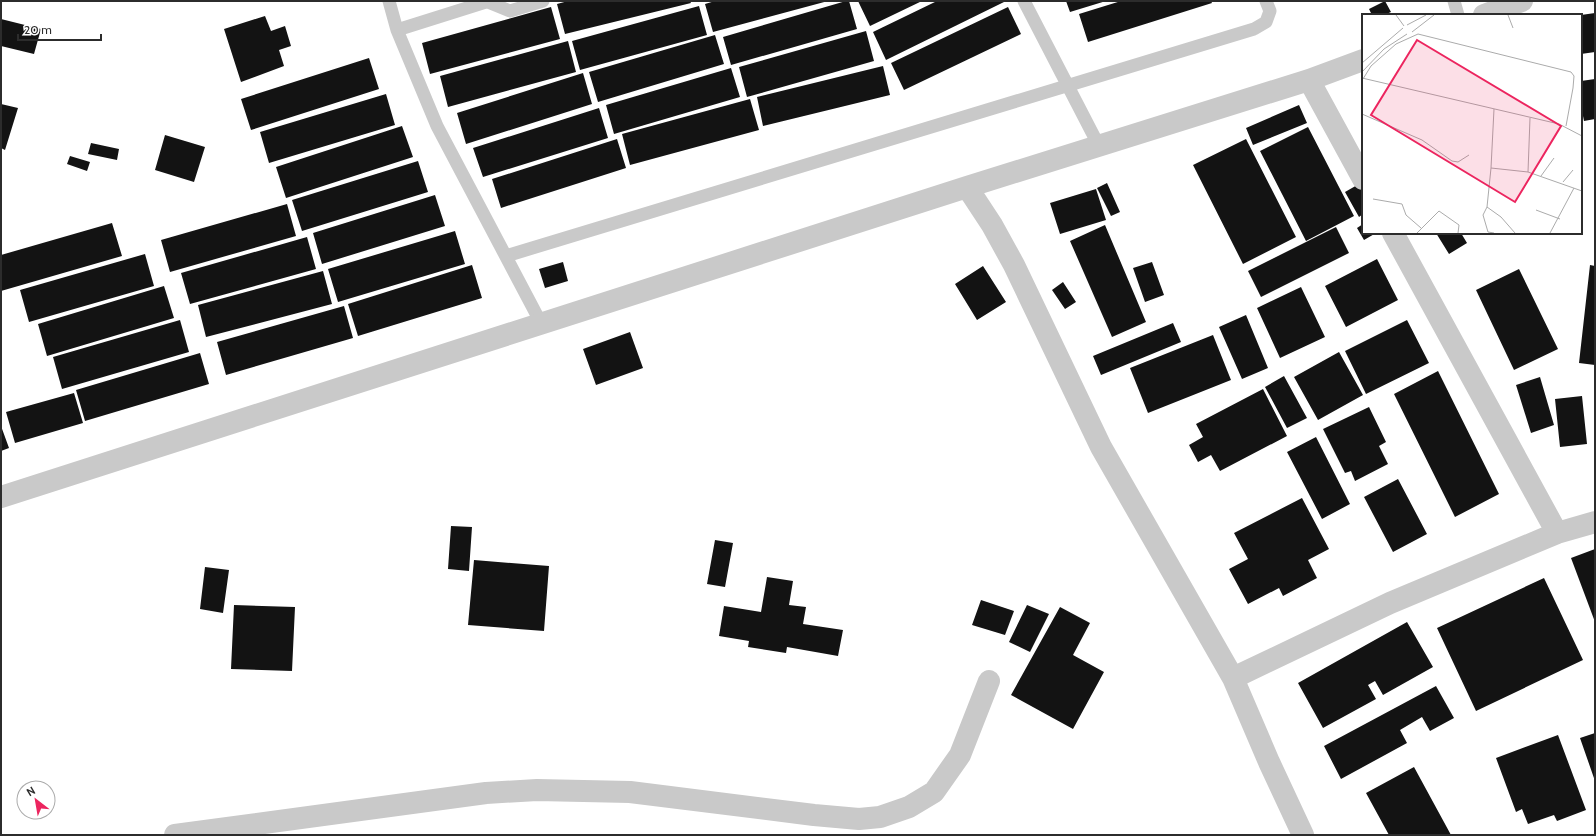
<svg xmlns="http://www.w3.org/2000/svg" width="1596" height="836" font-family="Cabin,sans-serif">
  <rect width="100%" height="100%" fill="#fff"/>
  <path fill="#131313" d="M 568,1 L 690,1 L 691,3 L 565,34 L 557,4 Z
    M 715,1 L 828,1 L 713,32 L 705,4 Z
    M 846,1 L 849,1 L 857,29 L 731,65 L 723,37 Z
    M 858,1 L 922,1 L 870,26 Z
    M 937,1 L 1004,2 L 886,60 L 873,32 Z
    M 1066,1 L 1106,1 L 1070,12 Z
    M 1121,1 L 1211,1 L 1212,3 L 1088,42 L 1079,14 Z
    M 1385,1 L 1391,12 L 1384,15 L 1372,15 L 1369,9 Z
    M 699,6 L 707,35 L 580,70 L 572,41 Z
    M 551,7 L 560,39 L 430,74 L 422,43 Z
    M 1008,7 L 1021,34 L 904,90 L 891,63 Z
    M 1595,13 L 1595,52 L 1581,54 L 1581,15 Z
    M 265,16 L 271,31 L 285,26 L 291,46 L 279,50 L 284,66 L 241,82 L 224,29 Z
    M 1,19 L 41,29 L 34,54 L 1,46 Z
    M 866,31 L 874,61 L 747,97 L 739,67 Z
    M 715,35 L 724,64 L 598,102 L 589,72 Z
    M 568,41 L 576,72 L 448,107 L 440,76 Z
    M 369,58 L 379,89 L 251,130 L 241,99 Z
    M 883,66 L 890,95 L 763,126 L 757,97 Z
    M 731,68 L 740,97 L 614,134 L 606,105 Z
    M 583,73 L 592,104 L 466,144 L 457,113 Z
    M 1595,79 L 1595,119 L 1584,121 L 1581,106 L 1581,81 Z
    M 386,94 L 395,125 L 269,163 L 260,132 Z
    M 750,99 L 759,130 L 630,165 L 622,134 Z
    M 1,104 L 18,108 L 5,150 L 1,148 Z
    M 1299,105 L 1307,123 L 1253,145 L 1246,128 Z
    M 599,108 L 608,138 L 483,177 L 473,148 Z
    M 402,126 L 413,157 L 286,198 L 276,167 Z
    M 1308,127 L 1354,216 L 1306,241 L 1260,151 Z
    M 165,135 L 205,147 L 194,182 L 155,170 Z
    M 617,139 L 626,168 L 501,208 L 492,179 Z
    M 1246,139 L 1296,237 L 1243,264 L 1193,165 Z
    M 91,143 L 119,149 L 117,160 L 88,154 Z
    M 70,156 L 90,162 L 87,171 L 67,164 Z
    M 418,161 L 428,192 L 302,231 L 292,200 Z
    M 1107,183 L 1120,212 L 1111,216 L 1097,188 Z
    M 1359,184 L 1363,191 L 1363,214 L 1359,217 L 1345,192 Z
    M 1096,189 L 1106,220 L 1060,234 L 1050,203 Z
    M 435,195 L 445,226 L 322,264 L 313,233 Z
    M 287,204 L 296,236 L 170,272 L 161,240 Z
    M 112,223 L 122,256 L 1,291 L 1,255 Z
    M 1363,224 L 1363,233 L 1376,233 L 1364,240 L 1357,228 Z
    M 1105,225 L 1146,322 L 1112,337 L 1070,241 Z
    M 1336,227 L 1349,253 L 1261,297 L 1248,271 Z
    M 455,231 L 465,264 L 338,302 L 328,269 Z
    M 1436,233 L 1461,233 L 1467,243 L 1449,254 Z
    M 307,237 L 316,269 L 190,304 L 181,273 Z
    M 145,254 L 154,286 L 29,322 L 20,290 Z
    M 1377,259 L 1398,300 L 1346,327 L 1325,286 Z
    M 563,262 L 568,281 L 545,288 L 539,269 Z
    M 1152,262 L 1164,295 L 1145,302 L 1133,268 Z
    M 472,265 L 482,298 L 358,336 L 348,304 Z
    M 1590,265 L 1595,266 L 1595,365 L 1579,363 Z
    M 983,266 L 1006,302 L 977,320 L 955,284 Z
    M 1519,269 L 1558,349 L 1514,370 L 1476,290 Z
    M 323,271 L 332,304 L 206,337 L 198,305 Z
    M 1063,282 L 1076,302 L 1065,309 L 1052,290 Z
    M 164,286 L 174,318 L 47,356 L 38,324 Z
    M 1301,287 L 1325,337 L 1280,358 L 1257,308 Z
    M 344,306 L 353,338 L 226,375 L 217,342 Z
    M 1246,315 L 1268,368 L 1242,379 L 1219,327 Z
    M 180,320 L 189,352 L 62,389 L 53,357 Z
    M 1407,320 L 1429,363 L 1366,394 L 1345,351 Z
    M 1173,323 L 1181,342 L 1101,375 L 1093,356 Z
    M 630,332 L 643,368 L 596,385 L 583,349 Z
    M 1213,335 L 1231,380 L 1148,413 L 1130,368 Z
    M 1339,352 L 1363,395 L 1318,420 L 1294,377 Z
    M 200,353 L 209,384 L 85,421 L 76,390 Z
    M 1438,371 L 1499,494 L 1455,517 L 1394,394 Z
    M 1284,376 L 1307,418 L 1287,428 L 1265,387 Z
    M 1540,377 L 1554,425 L 1531,433 L 1516,385 Z
    M 1263,389 L 1287,436 L 1220,471 L 1211,455 L 1198,462 L 1189,445 L 1203,437 L 1196,424 Z
    M 74,393 L 83,423 L 15,443 L 6,412 Z
    M 1582,396 L 1587,444 L 1560,447 L 1555,399 Z
    M 1369,407 L 1386,442 L 1379,446 L 1388,464 L 1355,481 L 1351,471 L 1345,473 L 1323,429 Z
    M 1,426 L 9,448 L 1,451 Z
    M 1316,437 L 1350,504 L 1322,519 L 1287,452 Z
    M 1398,479 L 1427,534 L 1393,552 L 1364,497 Z
    M 1302,498 L 1329,549 L 1308,560 L 1317,578 L 1283,596 L 1279,588 L 1248,604 L 1229,569 L 1248,559 L 1234,533 Z
    M 451,526 L 472,527 L 469,571 L 448,569 Z
    M 715,540 L 733,543 L 725,587 L 707,584 Z
    M 1595,549 L 1595,622 L 1571,558 Z
    M 474,560 L 549,566 L 544,631 L 468,625 Z
    M 205,567 L 229,570 L 223,613 L 200,609 Z
    M 767,577 L 793,581 L 789,605 L 806,607 L 803,624 L 843,630 L 838,656 L 787,647 L 786,653 L 748,647 L 749,641 L 719,636 L 724,606 L 761,612 Z
    M 1544,578 L 1583,660 L 1476,711 L 1437,628 Z
    M 981,600 L 1014,611 L 1005,635 L 972,625 Z
    M 234,605 L 295,607 L 292,671 L 231,669 Z
    M 1027,605 L 1049,614 L 1030,652 L 1009,642 Z
    M 1060,607 L 1090,623 L 1073,655 L 1104,672 L 1073,729 L 1011,695 Z
    M 1407,622 L 1433,667 L 1383,695 L 1375,681 L 1368,685 L 1376,699 L 1323,728 L 1298,683 Z
    M 1436,686 L 1454,718 L 1430,731 L 1422,717 L 1400,730 L 1407,743 L 1341,779 L 1324,746 Z
    M 1595,733 L 1595,781 L 1580,738 Z
    M 1558,735 L 1586,810 L 1557,821 L 1554,815 L 1528,824 L 1522,809 L 1516,812 L 1496,758 Z
    M 1414,767 L 1451,835 L 1389,835 L 1366,793 Z"/>
  <g fill="none" stroke-linecap="round" stroke-linejoin="round">
    <path stroke="#c9c9c9" stroke-width="13" d="M 389,1 L 397,30 L 437,126 L 541,323
      M 1024,1 L 1099,146
      M 1454,1 L 1458,15
      M 488,2 L 510,11 L 543,1
      M 397,30 L 489,1
      M 506,256 L 1254,29 L 1266,22 L 1270,11 L 1266,1"/>
    <path stroke="#c9c9c9" stroke-width="22" d="M 1484,15 L 1522,1
      M 1309,80 L 1363,179
      M 967,187 L 992,225 L 1014,265 L 1101,447 L 1233,678 L 1269,762 L 1303,835
      M 1393,233 L 1557,533
      M 1,497 L 967,187 L 1309,80 L 1363,60
      M 1233,678 L 1390,603 L 1557,533 L 1595,522
      M 175,835 L 486,793 L 537,790 L 630,792 L 814,815 L 859,819 L 880,817 L 909,807 L 934,792 L 960,755 L 989,681"/>
  </g>
  <g transform="translate(1362 14)">
    <rect width="220" height="220" fill="#fff"/>
    <path fill="none" stroke="#ababab" stroke-width="1" d="M 34,1 L 42,12M 146,1 L 151,14M 45,11 L 64,1M 50,18 L 72,1M 0,49 L 41,14M 0,58 L 22,35 L 45,20M 0,64 L 197,110 L 220,122M 1,65 L 9,52 L 34,30 L 56,20 L 209,58 L 212,62 L 211,74 L 204,112M 0,100 L 60,126 L 90,147 L 96,148 L 107,141M 129,154 L 166,158 L 220,177M 166,158 L 168,104M 179,162 L 192,144M 201,168 L 211,156M 11,185 L 40,190 L 44,201 L 59,214M 125,193 L 139,203 L 153,219M 174,196 L 198,205M 55,219 L 77,197 L 97,211 L 96,219M 132,219 L 126,218 L 121,201 L 125,193 L 129,154 L 132,95M 188,219 L 212,174"/>
    <path fill="#ec255f" fill-opacity="0.15" stroke="#ec255f" stroke-width="2" d="M 55,26 L 199,112 L 153,188 L 9,101 Z"/>
    <rect width="220" height="220" fill="none" stroke="#2c2c2c" stroke-width="2"/>
  </g>
  <rect width="1596" height="836" fill="none" stroke="#2c2c2c" stroke-width="4"/>
  <g transform="translate(36 800) rotate(329)"><circle r="19" fill="#ffffff" stroke="#ababab"/>
  <path d="M0-3L7 15L0 10L-7 15Z" fill="#ec255f"/>
  <text y="-6" font-size="11" font-weight="bold" text-anchor="middle" fill="#2c2c2c">N</text>
  </g>
  <path d="M18 34v6h83v-6" fill="none" stroke="#2c2c2c" stroke-width="2"/>
  <text x="24" y="34" font-size="12" fill="#2c2c2c" stroke="#ffffff" stroke-width="3" paint-order="stroke">20 m</text>
</svg>
